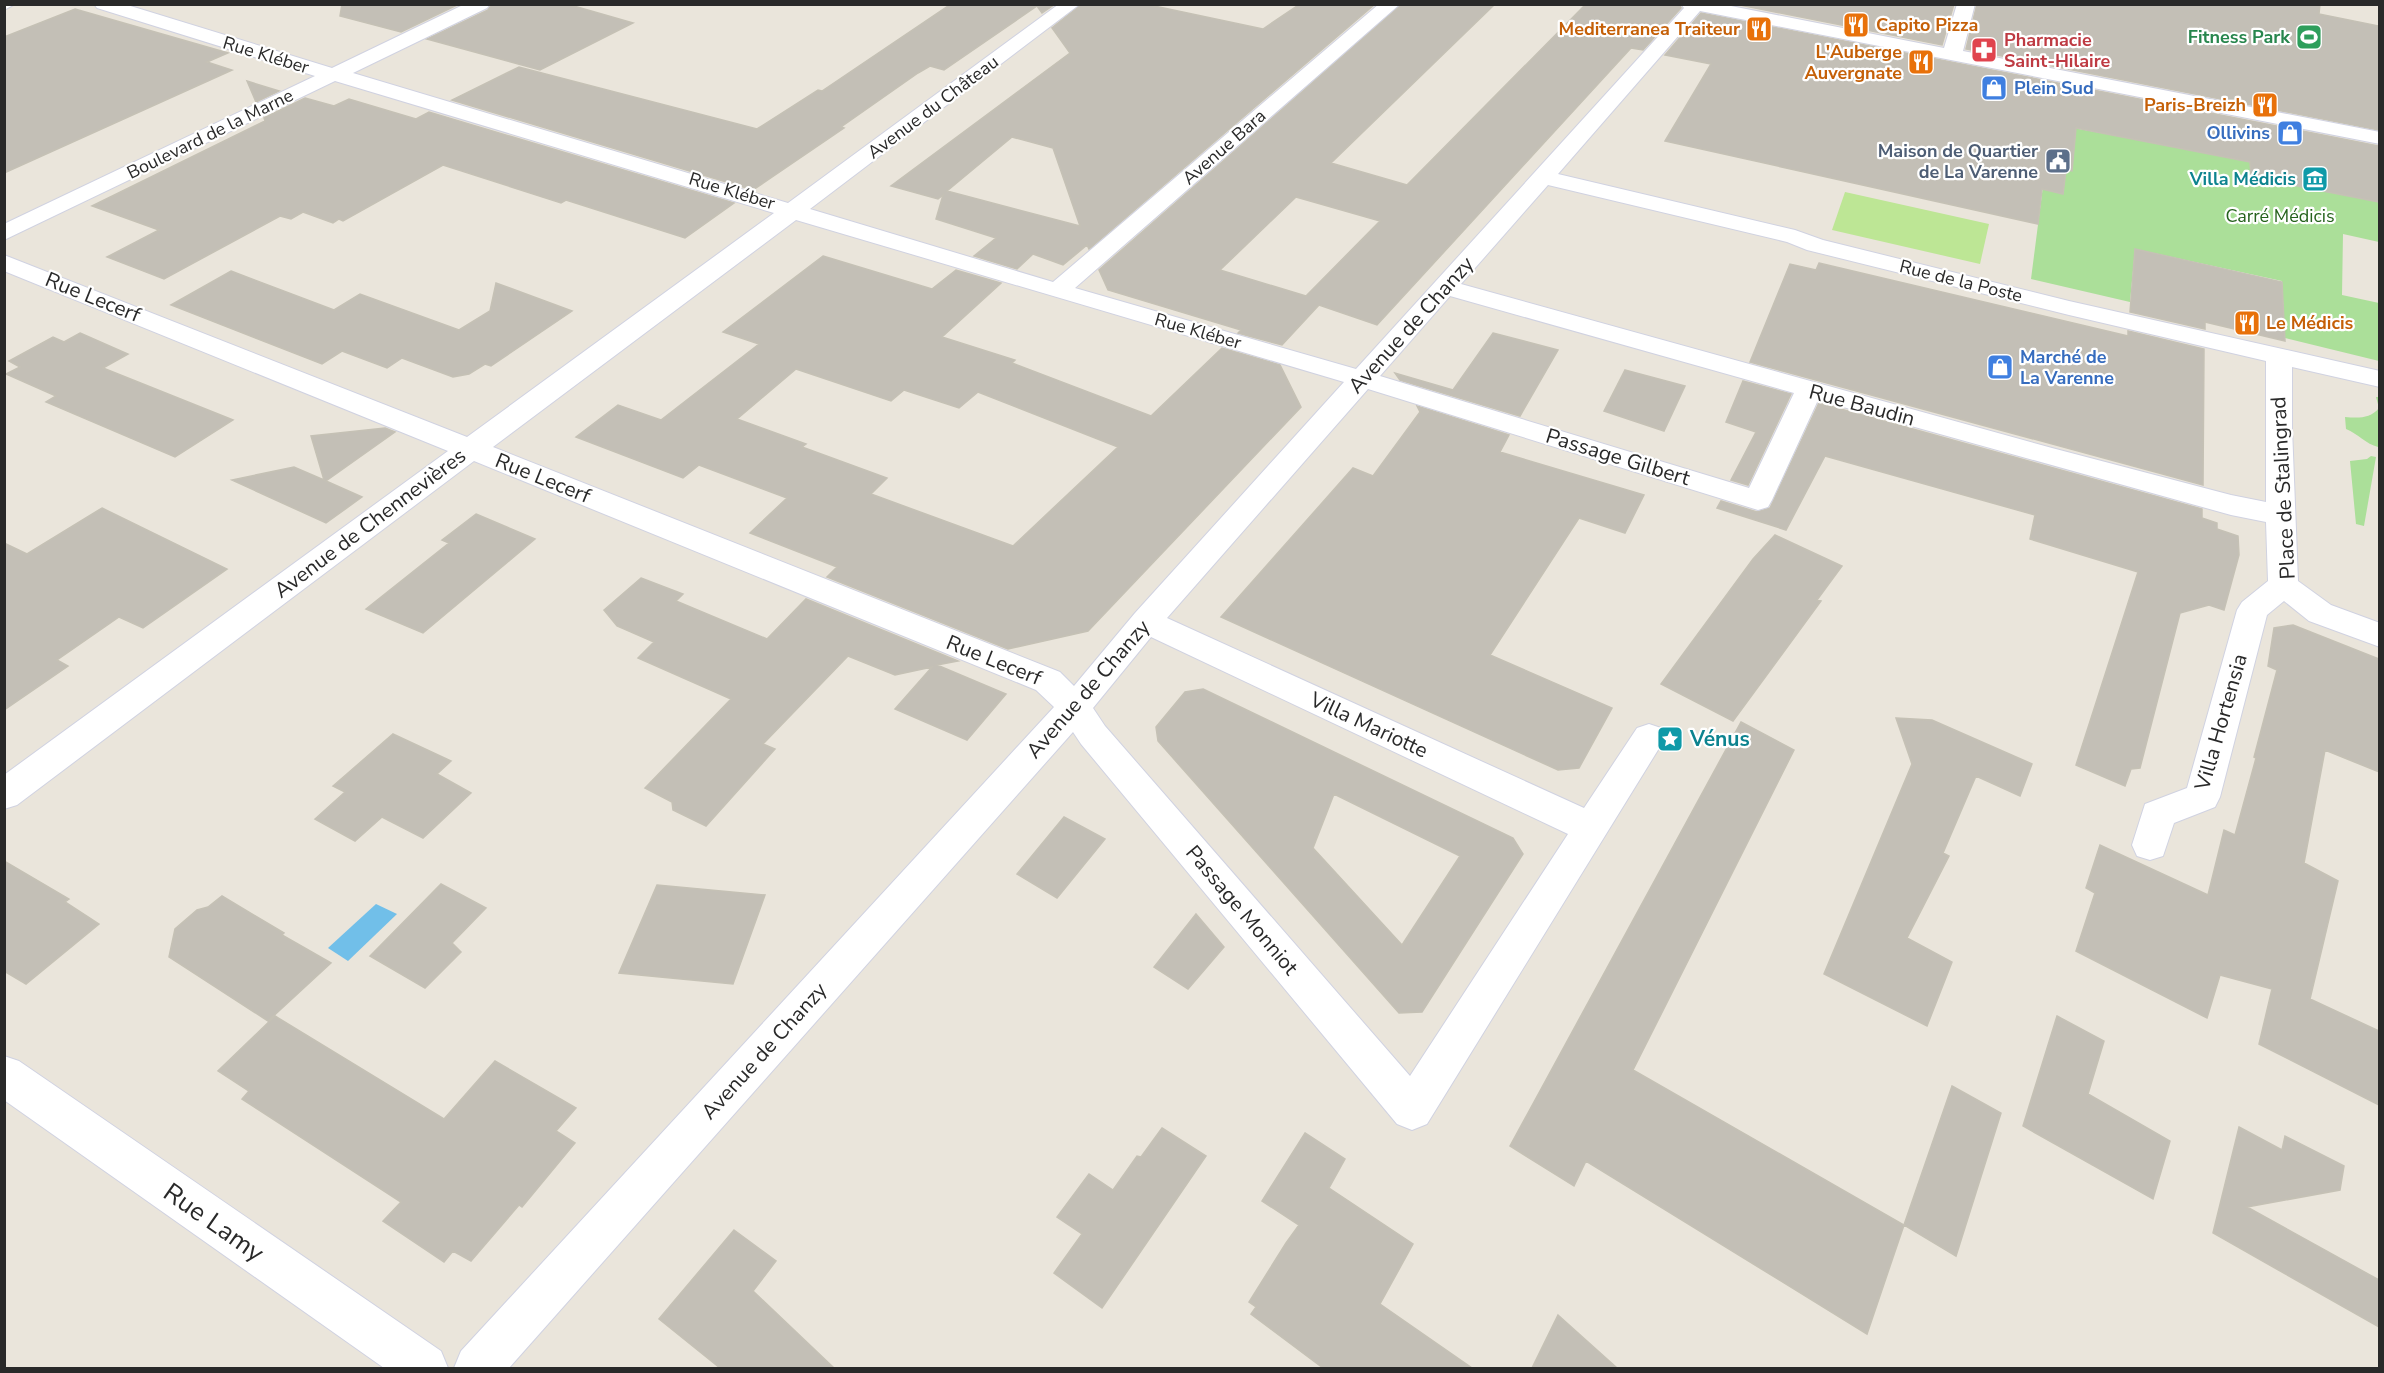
<svg xmlns="http://www.w3.org/2000/svg" width="2384" height="1373" font-family="'Nunito Sans',sans-serif">
  <rect width="100%" height="100%" fill="#eae5db"/>
  <path fill="#abdf99" d="M 2051,124 L 2107,134 L 2379,170 L 2379,242 L 2343,234 L 2342,295 L 2379,303 L 2379,361 L 2285,338 L 2282,281 L 2135,249 L 2130,302 L 2031,279 Z
    M 2376,397 L 2379,397 L 2378,447 C 2366,444 2358,434 2346,429 L 2345,417 C 2358,418 2370,419 2379,408 Z
    M 2371,456 L 2376,457 L 2364,526 L 2356,524 L 2350,461 L 2367,459 Z"/>
  <path fill="#bde695" d="M 1845,192 L 1989,224 L 1980,264 L 1832,230 Z"/>
  <path fill="#71bfe9" d="M 376,904 L 397,914 L 348,961 L 328,948 Z"/>
  <path fill="#c3bfb6" stroke="#c5c1b5" stroke-width="1.5" fill-rule="evenodd" d="M 342,4 L 459,4 L 401,32 L 340,16 Z
    M 492,4 L 567,4 L 633,23 L 540,70 L 427,39 L 488,10 Z
    M 951,4 L 1055,4 L 1042,13 L 1037,6 L 944,70 L 930,66 L 918,73 L 841,127 L 844,128 L 753,190 L 452,100 L 519,67 L 757,129 L 818,90 L 822,91 Z
    M 1082,4 L 1145,4 L 1263,29 L 1300,4 L 1375,4 L 1089,249 L 1087,245 L 1063,265 L 1033,254 L 1017,269 L 974,256 L 996,238 L 936,219 L 943,195 L 938,199 L 891,186 L 1070,53 L 1052,28 ZM 1012,137 L 1053,148 L 1080,226 L 947,191 Z
    M 1402,4 L 1495,4 L 1331,163 L 1407,185 L 1586,4 L 1679,4 L 1681,8 L 1643,50 L 1631,48 L 1377,325 L 1319,305 L 1282,345 L 1238,333 L 1241,330 L 1108,290 L 1099,270 ZM 1296,197 L 1380,221 L 1306,296 L 1220,270 Z
    M 1735,4 L 1954,4 L 1942,45 Z
    M 1977,4 L 2320,4 L 2319,14 L 2379,26 L 2379,130 L 1966,49 Z
    M 75,9 L 228,53 L 207,62 L 232,70 L 4,173 L 4,37 Z
    M 1701,13 L 2379,146 L 2379,202 L 2251,177 L 2250,162 L 2076,128 L 2072,171 L 2066,170 L 2063,194 L 2042,189 L 2038,224 L 1665,141 L 1711,64 L 1665,55 Z
    M 247,81 L 279,91 L 256,102 Z
    M 305,98 L 334,106 L 349,99 L 416,119 L 429,112 L 734,203 L 685,238 L 566,200 L 561,203 L 443,165 L 343,221 L 339,219 L 333,223 L 303,212 L 291,219 L 280,216 L 164,279 L 107,257 L 159,230 L 92,206 L 265,121 L 264,118 Z
    M 2135,249 L 2282,282 L 2285,341 L 2205,322 L 2205,329 L 2130,312 Z
    M 823,256 L 932,289 L 956,270 L 1001,283 L 942,337 L 1015,360 L 1012,363 L 1151,416 L 1222,348 L 1280,365 L 1301,407 L 1088,631 L 1008,649 L 827,577 L 837,567 L 750,533 L 787,498 L 699,465 L 683,478 L 576,437 L 618,405 L 661,420 L 759,344 L 723,332 ZM 796,369 L 891,401 L 904,390 L 959,408 L 978,392 L 1118,447 L 1013,546 L 871,494 L 887,478 L 802,447 L 806,444 L 737,419 Z
    M 1819,263 L 2128,336 L 2128,331 L 2204,349 L 2203,485 L 1750,362 L 1790,264 L 1816,270 Z
    M 231,271 L 334,310 L 360,294 L 459,330 L 490,311 L 496,283 L 572,311 L 491,366 L 485,364 L 469,374 L 453,377 L 402,358 L 387,368 L 342,351 L 322,364 L 171,305 Z
    M 80,333 L 128,354 L 103,368 L 233,420 L 175,457 L 46,402 L 56,396 L 6,374 L 20,367 L 9,361 L 53,337 L 64,342 Z
    M 1493,333 L 1558,350 L 1520,416 L 1400,380 L 1395,373 L 1453,390 Z
    M 1625,370 L 1685,386 L 1664,431 L 1604,411 Z
    M 1743,381 L 1791,394 L 1748,485 L 1731,480 L 1756,432 L 1726,422 Z
    M 1819,403 L 2202,509 L 2202,518 L 2217,523 L 2217,529 L 2238,536 L 2239,555 L 2224,610 L 2209,605 L 2180,613 L 2140,768 L 2131,769 L 2125,786 L 2076,765 L 2138,572 L 2030,539 L 2035,515 L 1825,456 L 1786,530 L 1717,508 L 1721,501 L 1757,512 L 1770,508 Z
    M 1417,406 L 1509,435 L 1500,452 L 1644,495 L 1625,533 L 1579,518 L 1490,655 L 1612,708 L 1579,768 L 1558,770 L 1221,617 L 1353,468 L 1373,476 L 1420,412 Z
    M 385,428 L 395,432 L 326,481 L 362,497 L 326,523 L 232,480 L 294,467 L 324,480 L 311,436 Z
    M 102,508 L 227,569 L 143,628 L 119,617 L 57,660 L 68,666 L 4,710 L 4,543 L 27,554 Z
    M 476,514 L 535,539 L 423,633 L 366,609 L 449,543 L 442,540 Z
    M 1775,535 L 1842,566 L 1817,600 L 1821,601 L 1733,721 L 1661,684 L 1753,559 Z
    M 641,578 L 683,594 L 676,601 L 767,639 L 806,599 L 958,661 L 937,665 L 1006,694 L 967,740 L 895,709 L 932,667 L 895,675 L 848,656 L 763,744 L 775,749 L 706,826 L 673,810 L 672,802 L 645,788 L 731,699 L 638,658 L 654,642 L 617,626 L 604,610 Z
    M 2293,625 L 2379,659 L 2379,772 L 2325,750 L 2304,863 L 2338,881 L 2310,999 L 2379,1031 L 2379,1105 L 2259,1044 L 2272,989 L 2220,975 L 2207,1018 L 2076,951 L 2095,893 L 2086,888 L 2100,845 L 2208,895 L 2224,830 L 2235,835 L 2256,758 L 2254,757 L 2277,670 L 2268,666 L 2274,628 Z
    M 1203,689 L 1513,838 L 1523,854 L 1422,1012 L 1399,1013 L 1158,741 L 1156,727 L 1185,692 ZM 1334,794 L 1460,856 L 1402,945 L 1313,848 Z
    M 1896,718 L 1932,720 L 2032,764 L 2020,796 L 1976,776 L 1943,853 L 1949,856 L 1907,938 L 1952,962 L 1927,1026 L 1824,974 L 1912,764 Z
    M 1741,722 L 1794,750 L 1633,1070 L 1904,1225 L 1867,1334 L 1586,1161 L 1574,1186 L 1510,1146 Z
    M 393,734 L 451,761 L 437,774 L 471,793 L 423,838 L 382,817 L 355,841 L 315,819 L 345,792 L 333,786 Z
    M 1064,817 L 1105,839 L 1057,898 L 1017,874 Z
    M 4,861 L 69,899 L 65,902 L 99,924 L 26,984 L 4,971 Z
    M 441,884 L 486,908 L 452,943 L 461,952 L 425,988 L 370,956 Z
    M 657,885 L 765,895 L 733,984 L 619,973 Z
    M 222,896 L 284,933 L 282,935 L 331,963 L 268,1021 L 169,957 L 175,929 L 197,910 L 208,907 Z
    M 1196,914 L 1224,947 L 1188,989 L 1154,967 Z
    M 275,1016 L 444,1119 L 495,1061 L 576,1108 L 556,1131 L 575,1143 L 522,1207 L 519,1205 L 471,1261 L 453,1251 L 444,1262 L 383,1221 L 401,1202 L 242,1099 L 249,1091 L 218,1071 Z
    M 2057,1016 L 2104,1041 L 2088,1094 L 2170,1141 L 2153,1199 L 2023,1126 Z
    M 1952,1086 L 2001,1113 L 1956,1256 L 1904,1225 Z
    M 2239,1127 L 2282,1150 L 2285,1136 L 2344,1166 L 2340,1190 L 2247,1207 L 2379,1280 L 2379,1327 L 2213,1233 Z
    M 1162,1128 L 1206,1156 L 1102,1308 L 1054,1273 L 1082,1234 L 1057,1217 L 1089,1174 L 1113,1190 L 1137,1156 L 1141,1157 Z
    M 1305,1133 L 1345,1159 L 1329,1188 L 1413,1244 L 1380,1304 L 1472,1368 L 1323,1368 L 1251,1314 L 1256,1307 L 1249,1302 L 1286,1243 L 1299,1225 L 1262,1201 Z
    M 734,1230 L 776,1261 L 753,1291 L 834,1368 L 720,1368 L 659,1319 Z
    M 1558,1315 L 1617,1368 L 1532,1368 Z"/>
  <g fill="none" stroke-linecap="round" stroke-linejoin="round">
    <defs>
      <path id="minor" d="M 4,4 L 15,4 L 4,10 Z
        M 94,4 L 124,4 L 332,68 L 465,4 L 490,4 L 487,8 L 353,73 L 788,203 L 1059,4 L 1080,4 L 810,209 L 1053,282 L 1379,4 L 1400,4 L 1075,288 L 1356,369 L 1684,8 L 1681,4 L 1721,4 L 1944,48 L 1957,4 L 1975,4 L 1963,51 L 2380,132 L 2380,144 L 1700,11 L 1558,174 L 1795,230 L 1823,240 L 2069,301 L 2380,371 L 2380,387 L 2292,367 L 2292,428 L 2298,581 L 2331,605 L 2380,623 L 2380,647 L 2309,621 L 2284,601 L 2267,615 L 2220,797 L 2215,807 L 2174,823 L 2163,856 L 2150,860 L 2137,856 L 2132,845 L 2145,804 L 2187,788 L 2237,610 L 2242,602 L 2268,581 L 2266,522 L 2231,515 L 1818,400 L 1772,500 L 1768,507 L 1758,510 L 1368,389 L 1167,618 L 1584,808 L 1637,728 L 1649,724 L 1661,728 L 1666,737 L 1427,1124 L 1412,1130 L 1397,1124 L 1081,744 L 1073,732 L 509,1368 L 454,1368 L 461,1351 L 1054,707 L 1036,690 L 474,461 L 17,805 L 4,809 L 4,775 L 448,451 L 4,271 L 4,255 L 467,437 L 774,213 L 335,81 L 4,240 L 4,224 L 315,76 L 97,8 ZM 1548,185 L 1787,242 L 1807,250 L 2069,315 L 2266,361 L 2266,502 L 2231,495 L 2052,448 L 1461,284 ZM 796,220 L 1344,382 L 1135,613 L 1074,686 L 1060,672 L 493,447 ZM 1450,296 L 1794,393 L 1749,488 L 1380,376 ZM 1151,637 L 1568,834 L 1410,1076 L 1105,726 L 1093,708 Z
        M 4,1056 L 19,1061 L 441,1351 L 448,1368 L 384,1368 L 4,1100 Z"/>
    </defs>
    <use href="#minor" stroke="#d0d2e1" stroke-width="2"/>
    <use href="#minor" fill="#fff" fill-rule="evenodd"/>
  </g>
  <defs>
    <symbol id="restaurant-square" viewBox="-11 -11 22 22"><rect x="-9" y="-9" width="18" height="18" rx="4" fill="#e8710a" stroke="#fff"/><path d="M-5-6h1v4h1v-4h1v4h1v-4h1v5L-1.5 .5V6h-2V.5L-5-1ZM5-6V6H3V1.5H1.5Q1.5-4 5-6Z" fill="#fff"/></symbol>
    <symbol id="stadium-square" viewBox="-11 -11 22 22"><rect x="-9" y="-9" width="18" height="18" rx="4" fill="#2e9e5b" stroke="#fff"/><path d="M0-5a6.5 5 0 1 0 0 10a6.5 5 0 1 0 0-10ZM-3.5-1.8h7v3.6h-7Z" fill="#fff"/></symbol>
    <symbol id="pharmacy-square" viewBox="-11 -11 22 22"><rect x="-9" y="-9" width="18" height="18" rx="4" fill="#e0444e" stroke="#fff"/><path d="M-2-6h4v4h4v4h-4v4h-4v-4h-4v-4h4Z" fill="#fff"/></symbol>
    <symbol id="shop-square" viewBox="-11 -11 22 22"><rect x="-9" y="-9" width="18" height="18" rx="4" fill="#3f7fe0" stroke="#fff"/><path d="M-5-2.5h2.3a2.7 3.5 0 0 1 5.4 0H5L5.5 6h-11ZM-1.5-2.5h3a1.5 2.3 0 0 0-3 0Z" fill="#fff"/></symbol>
    <symbol id="civic-square" viewBox="-11 -11 22 22"><rect x="-9" y="-9" width="18" height="18" rx="4" fill="#5c6f8a" stroke="#fff"/><path d="M-.6-6.5H3V-4.5H.6V-3L4-1V1h2V6H-6V1h2V-1L-.6-3ZM-1.2 2.5V6h2.4V2.5Z" fill="#fff"/></symbol>
    <symbol id="museum-square" viewBox="-11 -11 22 22"><rect x="-9" y="-9" width="18" height="18" rx="4" fill="#0f9aa8" stroke="#fff"/><path d="M0-6L6-3V-2H-6V-3ZM-5-1h2V3h-2ZM-1-1h2V3h-2ZM3-1h2V3H3ZM-6 4H6V6H-6Z" fill="#fff"/></symbol>
    <symbol id="sight-square" viewBox="-11 -11 22 22"><rect x="-9" y="-9" width="18" height="18" rx="4" fill="#0f9aa8" stroke="#fff"/><path d="M0-6L1.8-2.2L6-1.7L2.9 1.2L3.7 5.4L0 3.3L-3.7 5.4L-2.9 1.2L-6-1.7L-1.8-2.2Z" fill="#fff"/></symbol>
  </defs>
  <g fill-rule="evenodd">
    <use href="#restaurant-square" x="1841" y="10" width="30" height="30"/>
    <use href="#restaurant-square" x="1744" y="14" width="30" height="30"/>
    <use href="#stadium-square" x="2294" y="22" width="30" height="30"/>
    <use href="#pharmacy-square" x="1969" y="35" width="30" height="30"/>
    <use href="#restaurant-square" x="1906" y="47" width="30" height="30"/>
    <use href="#shop-square" x="1979" y="73" width="30" height="30"/>
    <use href="#restaurant-square" x="2250" y="90" width="30" height="30"/>
    <use href="#shop-square" x="2275" y="118" width="30" height="30"/>
    <use href="#civic-square" x="2043" y="146" width="30" height="30"/>
    <use href="#museum-square" x="2300" y="164" width="30" height="30"/>
    <use href="#restaurant-square" x="2232" y="308" width="30" height="30"/>
    <use href="#shop-square" x="1985" y="352" width="30" height="30"/>
    <use href="#sight-square" x="1655" y="724" width="30" height="30"/>
  </g>
  <g text-anchor="middle" stroke-width="4.5" stroke-linejoin="round" paint-order="stroke">
    <g font-size="18" font-weight="bold" fill="#c56008" stroke="#fff" text-anchor="end">
      <text x="1876" y="31" text-anchor="start">Capito Pizza</text>
      <text x="1740" y="35">Mediterranea Traiteur</text>
      <text x="1902" y="58">L'Auberge<tspan x="1902" dy="21">Auvergnate</tspan></text>
      <text x="2246" y="111">Paris-Breizh</text>
      <text x="2266" y="329" text-anchor="start">Le Médicis</text>
    </g>
    <g font-size="18" font-weight="bold" fill="#27864d" stroke="#fff" text-anchor="end">
      <text x="2290" y="43">Fitness Park</text>
    </g>
    <g font-size="18" font-weight="bold" fill="#be3a42" stroke="#fff" text-anchor="start">
      <text x="2004" y="46">Pharmacie<tspan x="2004" dy="21">Saint-Hilaire</tspan></text>
    </g>
    <g font-size="18" fill="#292929" stroke="#fff">
      <text transform="translate(266 55) rotate(17)" y="6">Rue Kléber</text>
      <text transform="translate(933 107) rotate(-37)" y="6">Avenue du Château</text>
      <text transform="translate(210 134) rotate(-26)" y="6">Boulevard de la Marne</text>
      <text transform="translate(1224 147) rotate(-41)" y="6">Avenue Bara</text>
      <text transform="translate(732 191) rotate(17)" y="6">Rue Kléber</text>
      <text transform="translate(1961 281) rotate(14)" y="6">Rue de la Poste</text>
      <text transform="translate(1198 331) rotate(16)" y="6">Rue Kléber</text>
    </g>
    <g font-size="18" font-weight="bold" fill="#366cbe" stroke="#fff" text-anchor="start">
      <text x="2014" y="94">Plein Sud</text>
      <text x="2270" y="139" text-anchor="end">Ollivins</text>
      <text x="2020" y="363">Marché de<tspan x="2020" dy="21">La Varenne</tspan></text>
    </g>
    <g font-size="18" font-weight="bold" fill="#4e5e75" stroke="#fff" text-anchor="end">
      <text x="2038" y="157">Maison de Quartier<tspan x="2038" dy="21">de La Varenne</tspan></text>
    </g>
    <g font-size="18" font-weight="bold" fill="#0d838f" stroke="#fff" text-anchor="end">
      <text x="2296" y="185">Villa Médicis</text>
    </g>
    <g font-size="18" fill="#25621c" stroke="#fff">
      <text x="2280" y="222">Carré Médicis</text>
    </g>
    <g font-size="21" fill="#292929" stroke="#fff">
      <text transform="translate(93 297) rotate(22)" y="7">Rue Lecerf</text>
      <text transform="translate(1411 325) rotate(-48)" y="7">Avenue de Chanzy</text>
      <text transform="translate(1862 405) rotate(15)" y="7">Rue Baudin</text>
      <text transform="translate(1618 457) rotate(17)" y="7">Passage Gilbert</text>
      <text transform="translate(543 478) rotate(22)" y="7">Rue Lecerf</text>
      <text transform="translate(2283 488) rotate(-93)" y="7">Place de Stalingrad</text>
      <text transform="translate(370 523) rotate(-37)" y="7">Avenue de Chennevières</text>
      <text transform="translate(994 660) rotate(22)" y="7">Rue Lecerf</text>
      <text transform="translate(1088 689) rotate(-49)" y="7">Avenue de Chanzy</text>
      <text transform="translate(2221 722) rotate(-74)" y="7">Villa Hortensia</text>
      <text transform="translate(1369 725) rotate(25)" y="7">Villa Mariotte</text>
      <text transform="translate(1242 910) rotate(50)" y="7">Passage Monniot</text>
      <text transform="translate(764 1051) rotate(-48)" y="7">Avenue de Chanzy</text>
    </g>
    <g font-size="21" font-weight="bold" fill="#0d838f" stroke="#fff" text-anchor="start">
      <text x="1690" y="746">Vénus</text>
    </g>
    <g font-size="26" fill="#292929" stroke="#fff">
      <text transform="translate(214 1222) rotate(35)" y="9">Rue Lamy</text>
    </g>
  </g>
  <rect width="2384" height="1373" fill="none" stroke="#292929" stroke-width="12"/>
</svg>
